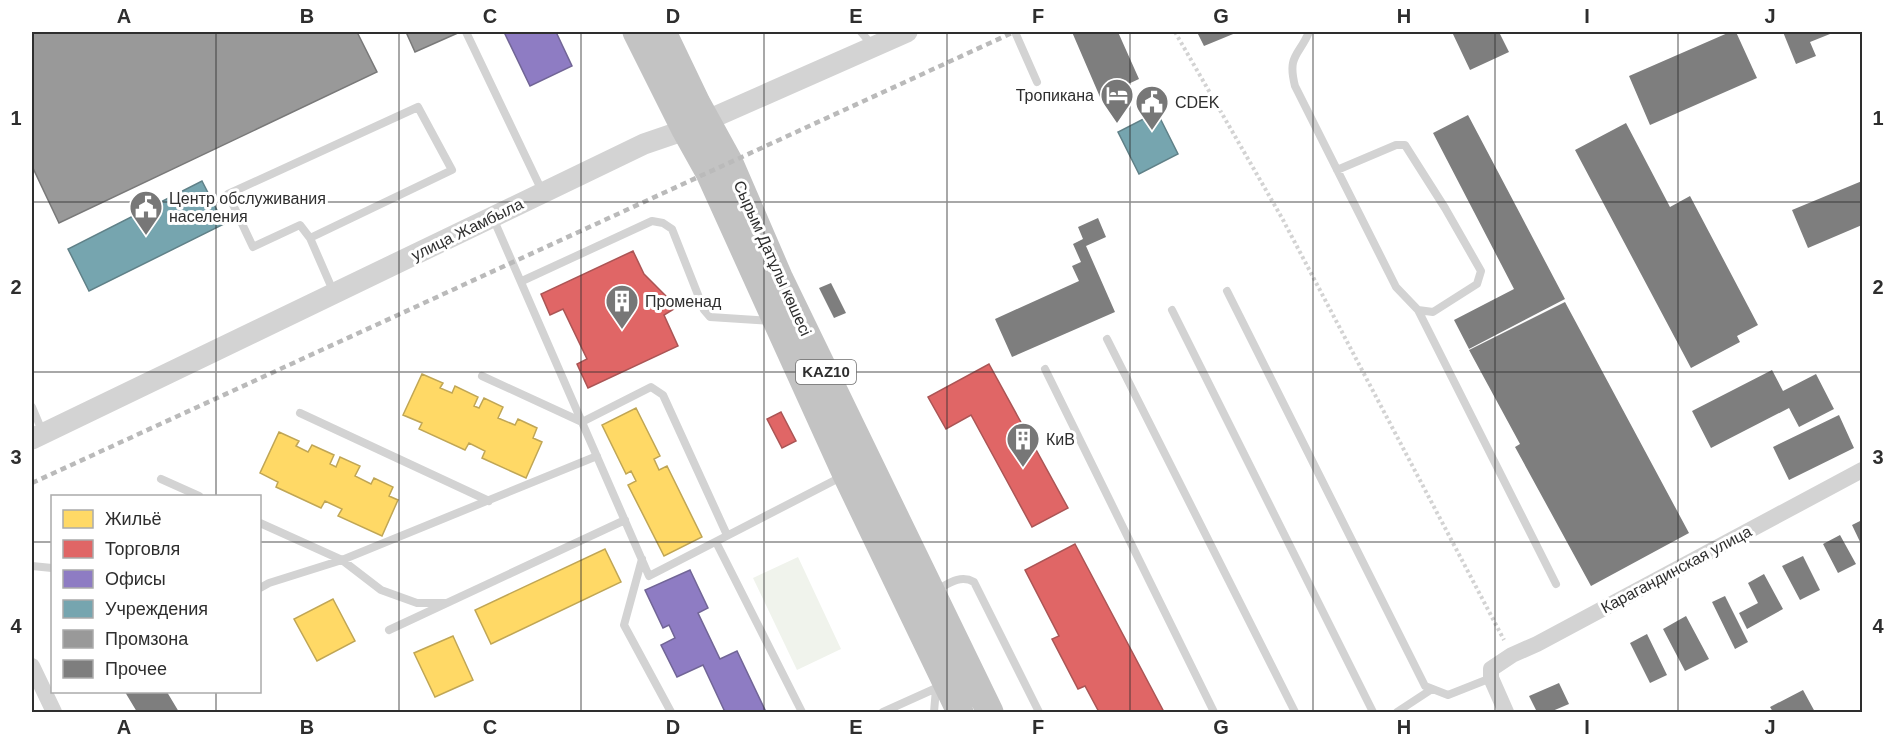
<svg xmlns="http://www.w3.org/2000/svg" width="1894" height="744" font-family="Arial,sans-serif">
  <rect width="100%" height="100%" fill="#fff"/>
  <path fill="#f0f3ec" d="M 798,557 L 841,649 L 797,670 L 753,578 Z"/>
  <path fill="#ffd966" stroke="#c0a655" stroke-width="1.5" d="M 422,374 L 443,383 L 440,388 L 452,393 L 455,386 L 478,397 L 474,406 L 479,408 L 484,398 L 503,407 L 498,418 L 515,425 L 518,419 L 537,428 L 533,438 L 542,442 L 526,478 L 482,458 L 485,451 L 469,443 L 465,450 L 419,429 L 422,423 L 403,415 Z
    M 636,408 L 660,456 L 654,459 L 659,470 L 667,466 L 702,537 L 664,556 L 628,485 L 636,481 L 631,471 L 626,474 L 602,425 Z
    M 279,432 L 299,441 L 296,446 L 308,452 L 312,445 L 334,455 L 330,464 L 336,467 L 340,457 L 360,466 L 355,476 L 371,484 L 374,478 L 393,487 L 389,496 L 398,500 L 382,536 L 338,516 L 342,509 L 325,501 L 321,508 L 276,487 L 278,482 L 260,473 Z
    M 605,549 L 621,582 L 491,644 L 475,610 Z
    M 333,599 L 355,641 L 317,661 L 294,619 Z
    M 453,636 L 473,680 L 435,697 L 414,653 Z"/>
  <path fill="#e06666" stroke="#ab5555" stroke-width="1.5" d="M 633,251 L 644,274 L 677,307 L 664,315 L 678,346 L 588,388 L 577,364 L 587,359 L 563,309 L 550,315 L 541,294 Z
    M 989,364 L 1068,508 L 1032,527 L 971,415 L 946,429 L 928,397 Z
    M 781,412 L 796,441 L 782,448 L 767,419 Z
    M 1075,544 L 1164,712 L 1099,712 L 1085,686 L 1078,689 L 1052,639 L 1059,636 L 1025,570 Z"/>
  <path fill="#8e7cc3" stroke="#716596" stroke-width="1.5" d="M 504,32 L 556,32 L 572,66 L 530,86 Z
    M 690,570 L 708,608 L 698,613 L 720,659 L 737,651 L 766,712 L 725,712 L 703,665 L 677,677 L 661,645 L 675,638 L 669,625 L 663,628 L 645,590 Z"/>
  <path fill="#76a5af" stroke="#608188" stroke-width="1.5" d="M 1157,112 L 1178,154 L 1139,174 L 1118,132 Z
    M 202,181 L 224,224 L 89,291 L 68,249 Z"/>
  <path fill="#999" stroke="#797979" stroke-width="1.5" d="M 32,32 L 357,32 L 377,72 L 59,223 L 32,166 Z
    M 406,32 L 460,32 L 415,52 Z"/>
  <path fill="#7e7e7e" d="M 1072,32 L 1118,32 L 1139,79 L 1100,97 Z
    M 1197,32 L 1238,32 L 1204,46 Z
    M 1452,32 L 1499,32 L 1509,52 L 1470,70 Z
    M 1730,32 L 1736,32 L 1757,78 L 1650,125 L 1629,76 Z
    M 1783,32 L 1835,32 L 1810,42 L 1816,56 L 1796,64 Z
    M 1468,115 L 1565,299 L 1469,349 L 1454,320 L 1514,289 L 1433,133 Z
    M 1626,123 L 1670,207 L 1690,196 L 1758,325 L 1737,336 L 1740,342 L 1691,368 L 1575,150 Z
    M 1862,181 L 1862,225 L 1808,248 L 1792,210 Z
    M 1098,218 L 1106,237 L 1086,246 L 1115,312 L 1012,357 L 995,319 L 1079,281 L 1072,266 L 1081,262 L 1073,244 L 1083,239 L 1078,227 Z
    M 831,283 L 846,313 L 834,318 L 819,288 Z
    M 1565,302 L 1689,533 L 1591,586 L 1515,447 L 1520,444 L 1469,350 Z
    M 1772,370 L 1783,391 L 1816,374 L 1834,409 L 1799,427 L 1789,408 L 1711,448 L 1692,411 Z
    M 1839,415 L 1854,448 L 1789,480 L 1773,447 Z
    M 1862,520 L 1862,546 L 1852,525 Z
    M 1840,535 L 1856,564 L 1838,573 L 1823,544 Z
    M 1803,556 L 1820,590 L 1800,600 L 1782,566 Z
    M 1764,574 L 1783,609 L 1747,629 L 1739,613 L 1758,603 L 1748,583 Z
    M 1725,596 L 1748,642 L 1735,649 L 1712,602 Z
    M 1686,616 L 1709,659 L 1685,671 L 1663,629 Z
    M 1647,634 L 1667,675 L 1650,683 L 1630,643 Z
    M 1559,683 L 1569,704 L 1550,712 L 1537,712 L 1529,696 Z
    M 1803,690 L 1815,712 L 1773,712 L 1770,707 Z
    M 125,692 L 167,692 L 179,712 L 137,712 Z"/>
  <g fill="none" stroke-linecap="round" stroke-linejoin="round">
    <path stroke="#d3d3d3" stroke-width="4" stroke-dasharray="3 3" stroke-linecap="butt" d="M 1175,32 L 1282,218 L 1504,640"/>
    <path stroke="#d3d3d3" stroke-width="8" d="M 466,32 L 543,193
      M 861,32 L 873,46
      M 1015,32 L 1037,82
      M 1309,32 C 1299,56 1287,55 1295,86 L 1396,287 L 1418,310 L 1433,312 L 1477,284 L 1481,271 L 1445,208 L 1405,145 L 1396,145 L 1337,170
      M 493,218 L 649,576 L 843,476
      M 310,238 L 452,170 L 418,107 L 228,194 L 253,247 L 300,225 L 310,238 L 334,293
      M 522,281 L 652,221 L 663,223 L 672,229 L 704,310 L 710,317 L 772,321
      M 1227,291 L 1425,686 L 1448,695 L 1491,678
      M 1172,310 L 1373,712
      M 1418,310 L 1556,584
      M 1107,339 L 1295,712
      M 1045,369 L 1214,712
      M 482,376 L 582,422 L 651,387 L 663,395 L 727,535
      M 32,407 L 43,433
      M 300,413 L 489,501
      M 161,479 L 199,496
      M 260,523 L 342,560 L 381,590 L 417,603 L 446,603
      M 716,542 L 802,712
      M 642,559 L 624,625 L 671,712
      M 32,566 L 52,568
      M 260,588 L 269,583 L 342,560 L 597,456
      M 935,591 C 948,584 960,574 974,582 L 1039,712
      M 389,630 L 625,520
      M 883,712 L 943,685
      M 934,712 L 936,689
      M 1397,712 L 1432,689"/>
    <path stroke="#d3d3d3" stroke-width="16" d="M 32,666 L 54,712
      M 1506,712 L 1491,678 L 1491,669 L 1512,655 L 1537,644 L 1862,470"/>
    <path stroke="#d3d3d3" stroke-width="21" d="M 32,439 L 644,144 L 685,130 L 907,32"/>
    <path stroke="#c3c3c3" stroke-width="27" d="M 636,32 L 685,130 L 709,173 L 846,475 L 960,712
      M 663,32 L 697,103 L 730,163 L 780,279 L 990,712"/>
    <path stroke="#bababa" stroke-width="4.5" stroke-dasharray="6 4.5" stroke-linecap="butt" d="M 32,483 L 1014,32"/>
  </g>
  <path fill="none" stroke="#2e2e2e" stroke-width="1.5" stroke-opacity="0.55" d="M 216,32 L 216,496M 399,32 L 399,712M 581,32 L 581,712M 764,32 L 764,712M 947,32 L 947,712M 1130,32 L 1130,712M 1313,32 L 1313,712M 1495,32 L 1495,712M 1678,32 L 1678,712M 32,202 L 1862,202M 32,372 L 1862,372M 32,542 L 52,542M 260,542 L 1862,542M 216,692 L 216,712"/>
  <defs>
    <symbol id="hotel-pin" viewBox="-11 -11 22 30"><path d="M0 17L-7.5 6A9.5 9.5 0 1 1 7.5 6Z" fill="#777" stroke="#fff"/><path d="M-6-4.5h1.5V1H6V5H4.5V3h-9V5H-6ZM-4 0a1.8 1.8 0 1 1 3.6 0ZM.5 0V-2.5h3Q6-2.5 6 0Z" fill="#fff"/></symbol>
    <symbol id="civic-pin" viewBox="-11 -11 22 30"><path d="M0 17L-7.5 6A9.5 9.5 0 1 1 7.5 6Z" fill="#777" stroke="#fff"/><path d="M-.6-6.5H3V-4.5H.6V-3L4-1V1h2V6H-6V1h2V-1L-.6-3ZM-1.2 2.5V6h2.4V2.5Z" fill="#fff"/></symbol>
    <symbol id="building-pin" viewBox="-11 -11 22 30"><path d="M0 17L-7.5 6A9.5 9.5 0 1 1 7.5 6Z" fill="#777" stroke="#fff"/><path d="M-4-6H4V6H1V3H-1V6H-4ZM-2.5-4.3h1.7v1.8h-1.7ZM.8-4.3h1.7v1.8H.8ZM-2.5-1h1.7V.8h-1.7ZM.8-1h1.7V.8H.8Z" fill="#fff"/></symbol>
  </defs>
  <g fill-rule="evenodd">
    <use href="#hotel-pin" x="1098" y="76" width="38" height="52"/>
    <use href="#civic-pin" x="1133" y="83" width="38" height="52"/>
    <use href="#civic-pin" x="127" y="188" width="38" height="52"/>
    <use href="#building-pin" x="603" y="282" width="38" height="52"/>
    <use href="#building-pin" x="1004" y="420" width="38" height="52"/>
  </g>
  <g text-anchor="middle" stroke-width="6" stroke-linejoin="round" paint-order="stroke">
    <rect fill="#fff" stroke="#6d6d6d" stroke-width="1.5" x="796" y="360" width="60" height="24" rx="4.5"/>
    <g font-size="15" font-weight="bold" fill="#2e2e2e">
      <text x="826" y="377">KAZ10</text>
    </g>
    <g font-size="16" fill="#2e2e2e" stroke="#fff" text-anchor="start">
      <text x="1094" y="101" text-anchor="end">Тропикана</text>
      <text x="1175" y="108">CDEK</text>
      <text x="169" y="204">Центр обслуживания<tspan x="169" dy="18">наcеления</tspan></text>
      <text x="645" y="307">Променад</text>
      <text x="1046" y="445">КиВ</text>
    </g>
    <g font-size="16" fill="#2e2e2e" stroke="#fff">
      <text transform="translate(467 229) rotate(-26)" y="6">улица Жамбыла</text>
      <text transform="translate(773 258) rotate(66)" y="6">Сырым Датұлы көшесі</text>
      <text transform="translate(1676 569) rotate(-28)" y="6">Карагандинская улица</text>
    </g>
  </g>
  <rect width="1894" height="744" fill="none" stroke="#ffffff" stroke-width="66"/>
  <rect x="51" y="495" width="210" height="198" fill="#ffffff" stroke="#ababab" stroke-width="1.5"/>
  <rect x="63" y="510" width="30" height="18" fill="#ffd966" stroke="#ababab" stroke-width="1.5"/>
  <text x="105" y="525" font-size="18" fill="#2e2e2e">Жильё</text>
  <rect x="63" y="540" width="30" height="18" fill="#e06666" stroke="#ababab" stroke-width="1.5"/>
  <text x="105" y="555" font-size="18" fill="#2e2e2e">Торговля</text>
  <rect x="63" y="570" width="30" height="18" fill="#8e7cc3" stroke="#ababab" stroke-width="1.5"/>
  <text x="105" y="585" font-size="18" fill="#2e2e2e">Офисы</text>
  <rect x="63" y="600" width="30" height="18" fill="#76a5af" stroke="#ababab" stroke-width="1.5"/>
  <text x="105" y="615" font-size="18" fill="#2e2e2e">Учреждения</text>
  <rect x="63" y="630" width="30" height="18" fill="#999999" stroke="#ababab" stroke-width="1.5"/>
  <text x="105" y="645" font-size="18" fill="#2e2e2e">Промзона</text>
  <rect x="63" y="660" width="30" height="18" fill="#7e7e7e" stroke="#ababab" stroke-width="1.5"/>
  <text x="105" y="675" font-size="18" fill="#2e2e2e">Прочее</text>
  <rect x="33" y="33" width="1828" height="678" fill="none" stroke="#2e2e2e" stroke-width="2"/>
  <g font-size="20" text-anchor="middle" font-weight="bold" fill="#2e2e2e">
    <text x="124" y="23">A</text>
    <text x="307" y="23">B</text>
    <text x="490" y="23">C</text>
    <text x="673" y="23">D</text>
    <text x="856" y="23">E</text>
    <text x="1038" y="23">F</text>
    <text x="1221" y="23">G</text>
    <text x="1404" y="23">H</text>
    <text x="1587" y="23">I</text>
    <text x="1770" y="23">J</text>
    <text x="16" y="125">1</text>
    <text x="1878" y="125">1</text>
    <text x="16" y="294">2</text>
    <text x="1878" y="294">2</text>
    <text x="16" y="464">3</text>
    <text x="1878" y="464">3</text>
    <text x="16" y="633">4</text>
    <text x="1878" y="633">4</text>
    <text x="124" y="734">A</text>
    <text x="307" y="734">B</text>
    <text x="490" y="734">C</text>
    <text x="673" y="734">D</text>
    <text x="856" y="734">E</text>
    <text x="1038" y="734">F</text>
    <text x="1221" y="734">G</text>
    <text x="1404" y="734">H</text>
    <text x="1587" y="734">I</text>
    <text x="1770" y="734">J</text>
  </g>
</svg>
